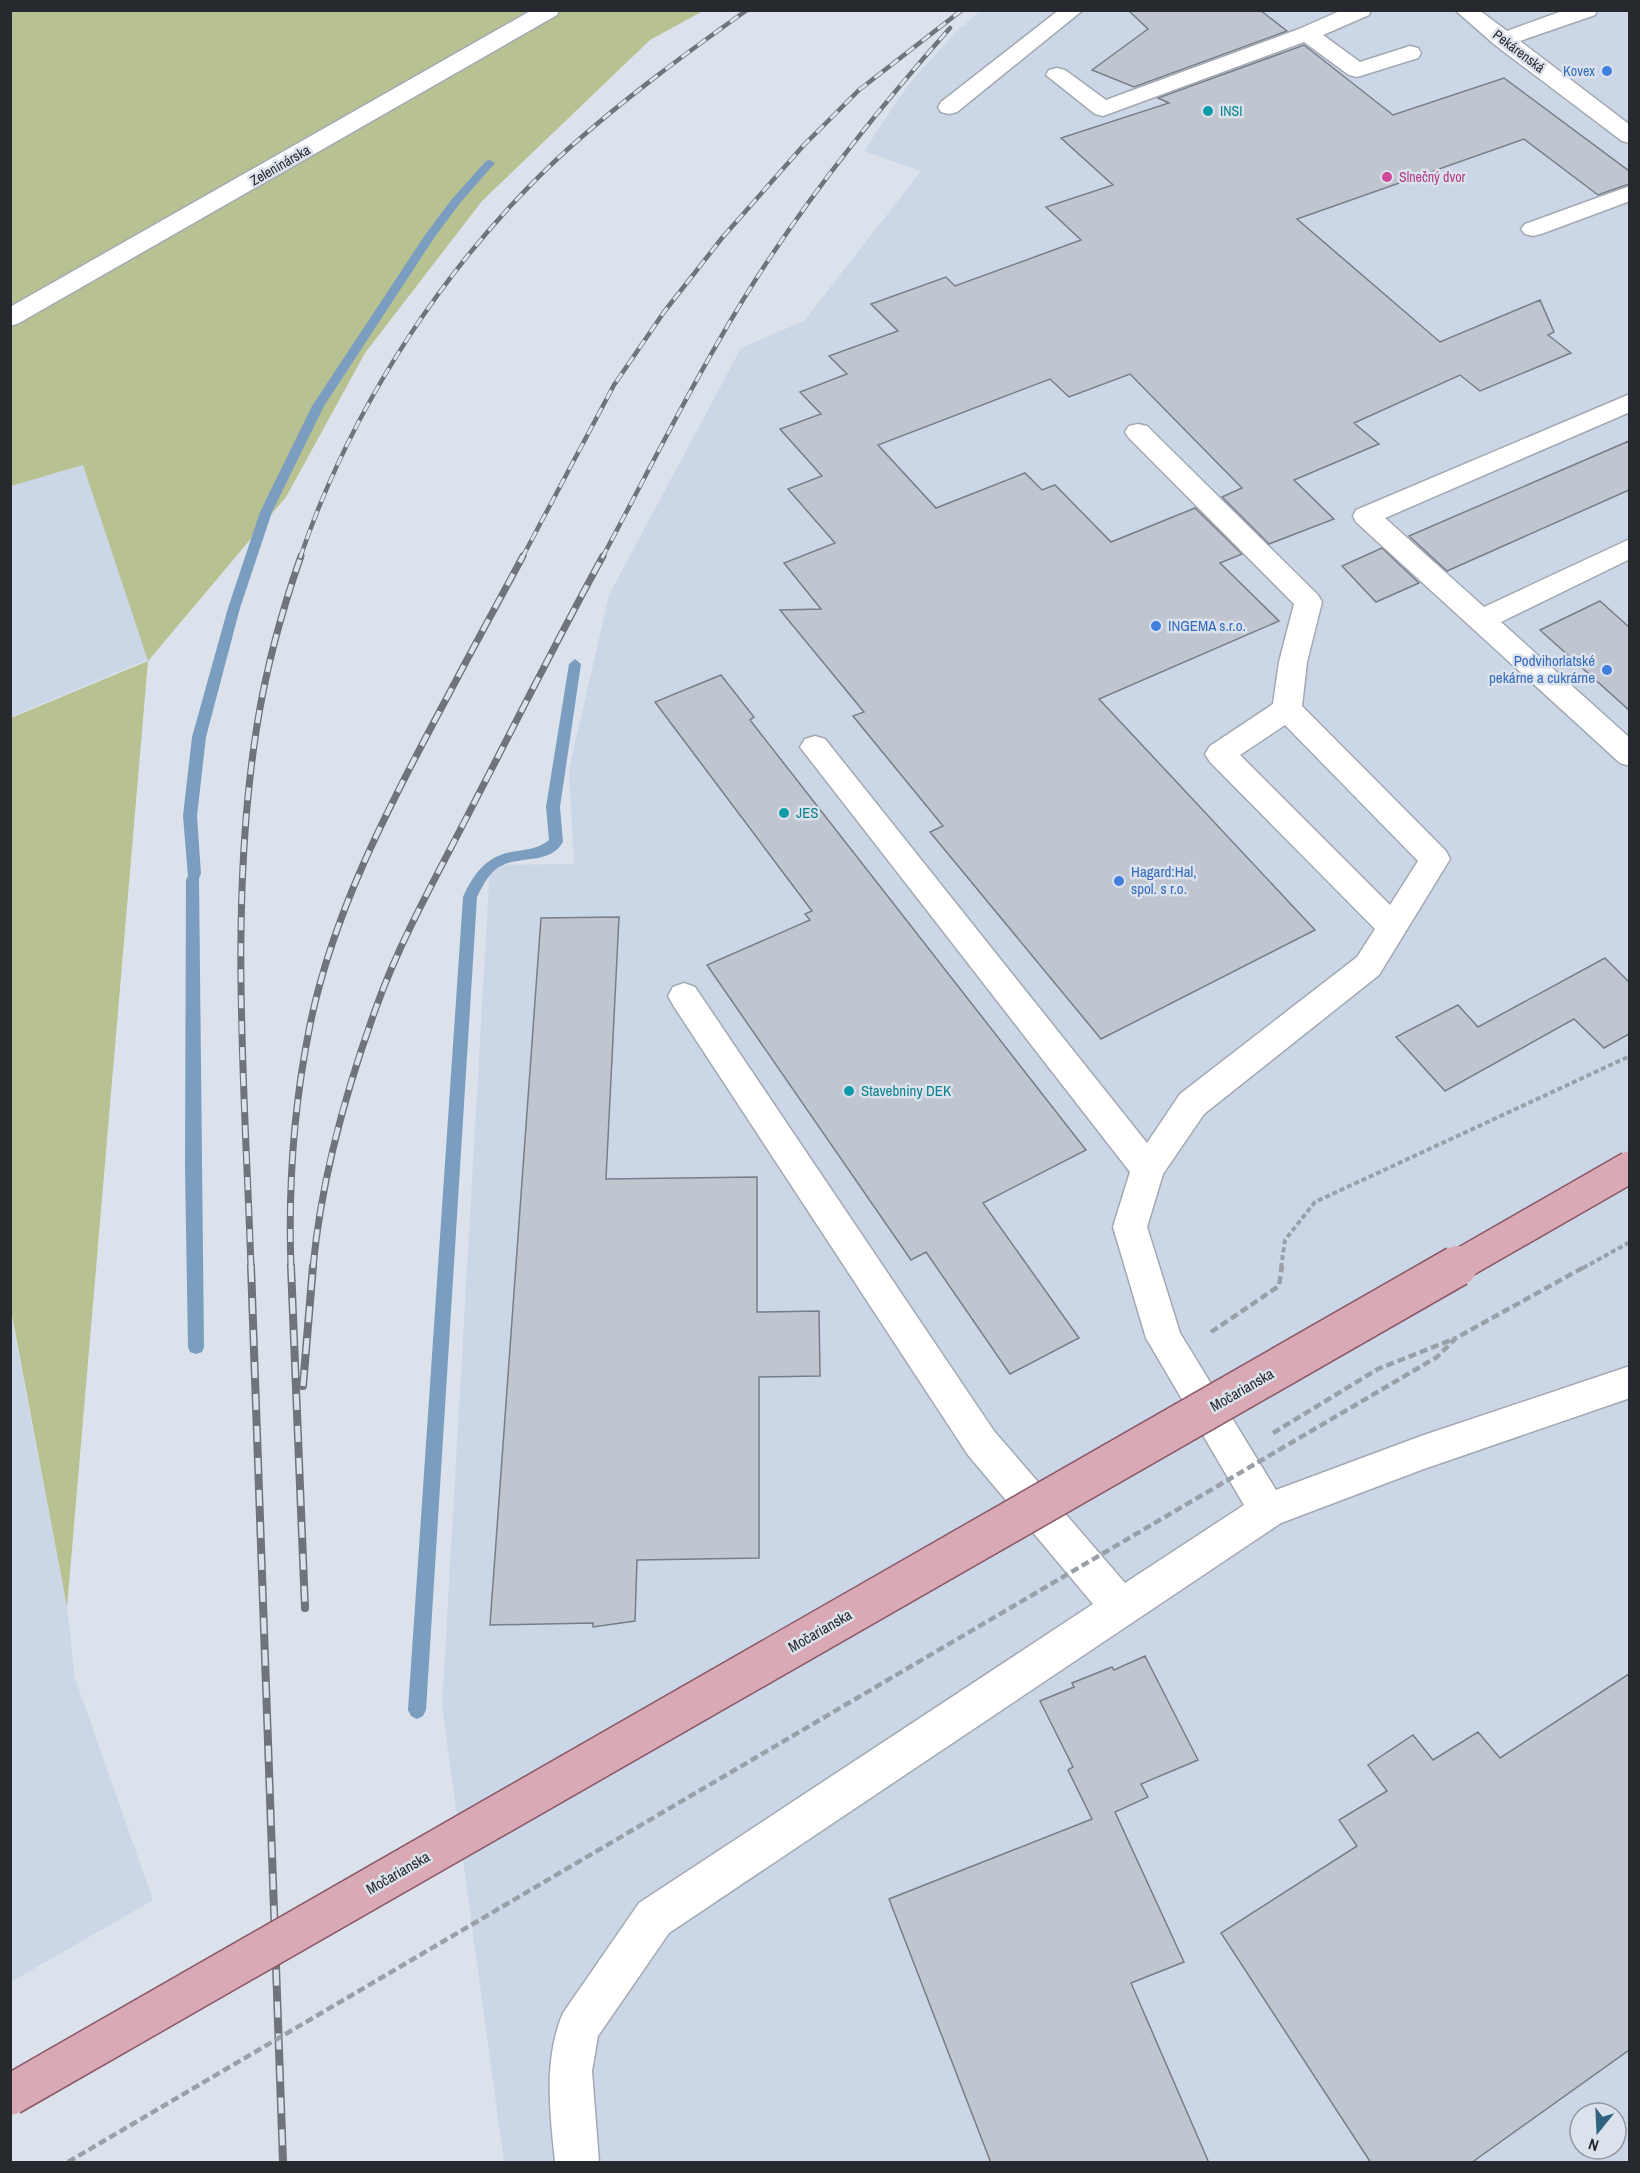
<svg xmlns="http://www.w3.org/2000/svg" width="1640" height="2173" font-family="'Archivo Narrow',sans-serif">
  <rect width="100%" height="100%" fill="#dbe2ec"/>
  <path fill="#cbd6e7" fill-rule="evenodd" d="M 980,11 L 1629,11 L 1629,2162 L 504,2162 L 442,1706 L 490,865 L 574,864 L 569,769 L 609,595 L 741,348 L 804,321 L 921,171 L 864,151 L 906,88 L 924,67 L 957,31 ZM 1580,2113 L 1616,2113 L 1616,2149 L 1580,2149 Z
    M 83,465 L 151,658 L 11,717 L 11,486 Z
    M 10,1310 L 67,1607 L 75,1678 L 153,1900 L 11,1982 Z"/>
  <path fill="#b8c191" d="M 11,11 L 703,11 L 650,40 L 482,201 L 365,353 L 286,497 L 148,661 L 67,1607 L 11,1310 L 11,718 L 148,661 L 83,465 L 11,486 Z"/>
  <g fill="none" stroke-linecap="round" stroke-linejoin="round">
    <path fill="#7b9dc0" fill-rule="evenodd" d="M 490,160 L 495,163 L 460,203 L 434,238 L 324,406 L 272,512 L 240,608 L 206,737 L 197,816 L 201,874 L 199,878 L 204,1347 L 202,1352 L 196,1354 L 190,1352 L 188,1347 L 185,1166 L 186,880 L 188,876 L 183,816 L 192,737 L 228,608 L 260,512 L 312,406 L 425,235 L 452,199 L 486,161 Z
      M 575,659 L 581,664 L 560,807 L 563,842 C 550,864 523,856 503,865 C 490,870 483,885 477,897 L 426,1710 L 423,1716 L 417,1719 L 411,1716 L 408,1710 L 463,897 C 475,871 488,854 518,851 C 530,849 539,848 549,840 L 546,807 L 569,664 Z"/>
  </g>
  <path fill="#bfc6d0" stroke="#787e87" stroke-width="1.5" d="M 1128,10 L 1260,10 L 1287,31 L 1134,87 L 1092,70 L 1148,29 Z
    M 1304,45 L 1393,115 L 1504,78 L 1629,171 L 1629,184 L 1598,195 L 1524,139 L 1297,219 L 1440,342 L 1540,300 L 1554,332 L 1548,335 L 1571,353 L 1480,391 L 1460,375 L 1354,423 L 1379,444 L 1294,480 L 1334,519 L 1269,544 L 1222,497 L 1242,488 L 1130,374 L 1069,397 L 1050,379 L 878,445 L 936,508 L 1025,473 L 1042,490 L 1055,485 L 1111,542 L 1195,508 L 1242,554 L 1220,563 L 1279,621 L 1099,699 L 1315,930 L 1101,1039 L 930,832 L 943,826 L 853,716 L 864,712 L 780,610 L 821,609 L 784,563 L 835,543 L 788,489 L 822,476 L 780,429 L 821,414 L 800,392 L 847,374 L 829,356 L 898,331 L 871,304 L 946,277 L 955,286 L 1081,240 L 1046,207 L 1113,185 L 1061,138 L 1169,103 L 1158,98 Z
    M 1629,441 L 1629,490 L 1447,571 L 1409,536 Z
    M 1382,548 L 1419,583 L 1376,602 L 1342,566 Z
    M 1600,601 L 1629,627 L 1629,710 L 1540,630 Z
    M 721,675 L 754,717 L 750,720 L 1086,1150 L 983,1203 L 1079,1338 L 1010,1374 L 926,1252 L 911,1260 L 707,965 L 810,920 L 805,914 L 812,911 L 655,702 Z
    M 619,917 L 606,1179 L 757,1177 L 757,1312 L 819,1311 L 820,1376 L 759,1377 L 759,1558 L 637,1560 L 635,1621 L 593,1627 L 593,1623 L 490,1625 L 541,918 Z
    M 1605,958 L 1629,982 L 1629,1034 L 1604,1048 L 1574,1019 L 1445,1091 L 1396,1037 L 1458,1005 L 1478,1027 Z
    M 1145,1656 L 1198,1760 L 1141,1784 L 1148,1797 L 1115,1812 L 1184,1962 L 1131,1983 L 1209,2163 L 991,2163 L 889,1899 L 1092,1819 L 1068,1770 L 1073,1767 L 1040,1701 L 1074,1687 L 1072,1683 L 1112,1667 L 1114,1670 Z
    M 1629,1674 L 1629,2050 L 1471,2163 L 1371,2163 L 1221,1933 L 1357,1846 L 1339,1820 L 1387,1791 L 1368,1765 L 1413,1735 L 1433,1760 L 1478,1732 L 1500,1758 Z"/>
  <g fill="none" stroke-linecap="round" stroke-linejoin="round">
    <defs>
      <path id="minor" d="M 532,10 L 559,10 L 557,15 L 19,323 L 10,326 L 10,307 Z
        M 1059,10 L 1083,10 L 957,112 L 949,114 L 941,112 L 938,107 L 941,102 Z
        M 1342,10 L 1371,10 L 1369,15 L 1323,35 L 1360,62 L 1410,46 L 1418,48 L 1421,53 L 1418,58 L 1357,77 L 1349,75 L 1304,42 L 1103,116 L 1095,114 L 1046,75 L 1049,70 L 1057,68 L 1065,70 L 1106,100 L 1299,29 Z
        M 1455,10 L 1479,10 L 1507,31 L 1565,10 L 1597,10 L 1595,15 L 1520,41 L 1630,125 L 1630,143 L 1622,141 L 1495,45 Z
        M 1630,186 L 1630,201 L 1541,234 L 1533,236 L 1525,234 L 1521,229 L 1525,224 Z
        M 1630,394 L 1630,412 L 1385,518 L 1484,607 L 1630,539 L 1630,559 L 1501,622 L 1630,738 L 1630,766 L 1620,763 L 1356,522 L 1353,516 L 1356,510 Z
        M 1138,424 L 1147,426 L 1318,595 L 1322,602 L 1307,662 L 1302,706 L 1446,851 L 1450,859 L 1379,975 L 1204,1114 L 1163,1174 L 1147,1227 L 1180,1333 L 1276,1490 L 1421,1436 L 1630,1366 L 1630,1398 L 1421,1470 L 1281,1523 L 669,1933 L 598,2036 L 592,2071 L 599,2162 L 555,2162 C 550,2112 543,2060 563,2013 L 639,1903 L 1093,1604 L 968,1455 L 673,1005 L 668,996 L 673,987 L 684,983 L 695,987 L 994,1431 L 1125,1583 L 1244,1505 L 1146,1338 L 1113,1227 L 1130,1172 L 800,747 L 805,739 L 815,736 L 825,739 L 1147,1143 L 1180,1094 L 1357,957 L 1375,929 L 1210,762 L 1205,754 L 1210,746 L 1273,704 L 1279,662 L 1294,604 L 1129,438 L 1125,432 L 1129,426 ZM 1285,725 L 1418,861 L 1390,905 L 1240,755 Z"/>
    </defs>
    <use href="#minor" stroke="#a3a9b3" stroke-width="3"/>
    <path stroke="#9aa0a8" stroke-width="4" stroke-dasharray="5 3" stroke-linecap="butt" d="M 1281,1268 L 1285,1240 L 1315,1202 L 1630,1056"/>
    <path stroke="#9aa0a8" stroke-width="4.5" stroke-dasharray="8 4" stroke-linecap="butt" d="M 1211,1332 L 1279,1286 L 1282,1266
      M 1273,1433 L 1378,1369 L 1456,1338"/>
    <use href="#minor" fill="#fff" fill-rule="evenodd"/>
    <defs>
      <path id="rail-far2" d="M 300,558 C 352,405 449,257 568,149 C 625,98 685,54 747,10
        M 522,558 L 614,385 L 664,312 L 722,238 L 803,146 L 859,90 L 962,10
        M 602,558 C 652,465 699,369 756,279 C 813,190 880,107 950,28"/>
      <path id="rail-far1" d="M 251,1268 C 245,1090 229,908 256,732 C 265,672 281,613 301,556
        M 291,1268 C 288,1187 294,1104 310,1025 C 332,917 384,816 435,720 C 464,665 493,611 523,556
        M 313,1268 C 321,1178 346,1090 377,1005 C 402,936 440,870 473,805 C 516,722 558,638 603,556"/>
      <path id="rail" d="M 251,1266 L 283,2162
        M 291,1266 L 305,1608
        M 303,1386 L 313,1266"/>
    </defs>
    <use href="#rail-far2" stroke="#6f747a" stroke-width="4.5"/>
    <use href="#rail-far1" stroke="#6f747a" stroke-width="7"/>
    <use href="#rail" stroke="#6f747a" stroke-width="8"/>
    <use href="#rail-far2" stroke="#dbe2ec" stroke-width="3" stroke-dasharray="10" stroke-linecap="butt"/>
    <use href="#rail-far1" stroke="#dbe2ec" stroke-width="4.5" stroke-dasharray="13" stroke-linecap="butt"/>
    <use href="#rail" stroke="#dbe2ec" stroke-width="5" stroke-dasharray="16" stroke-linecap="butt"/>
    <defs>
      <path id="major-bridge-far1" d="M 1454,1268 L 1630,1167"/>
      <path id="major-bridge" d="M 10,2095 L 1457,1266"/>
    </defs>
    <use href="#major-bridge-far1" stroke="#8a5766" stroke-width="34" stroke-linecap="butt"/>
    <use href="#major-bridge" stroke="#8a5766" stroke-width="43" stroke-linecap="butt"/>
    <path stroke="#9aa0a8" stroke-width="4" stroke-dasharray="5 3" stroke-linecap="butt" d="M 1583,1268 L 1630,1242"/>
    <path stroke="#9aa0a8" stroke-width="4.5" stroke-dasharray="8 4" stroke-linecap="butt" d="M 68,2162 L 1437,1357 L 1456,1338 L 1586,1266"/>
    <use href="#major-bridge-far1" stroke="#d9a9b6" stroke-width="31"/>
    <use href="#major-bridge" stroke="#d9a9b6" stroke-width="40"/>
  </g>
  <g fill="#3f7fe0" stroke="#dbe2ec" stroke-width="2">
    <circle cx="1607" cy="71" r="6"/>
    <circle cx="1156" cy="626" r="6"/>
    <circle cx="1607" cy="670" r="6"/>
    <circle cx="1119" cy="881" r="6"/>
  </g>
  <g fill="#0f9aa8" stroke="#dbe2ec" stroke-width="2">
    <circle cx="1208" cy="111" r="6"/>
    <circle cx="784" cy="813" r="6"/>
    <circle cx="849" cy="1091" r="6"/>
  </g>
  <circle fill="#d1479c" stroke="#dbe2ec" stroke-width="2" cx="1387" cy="177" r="6"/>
  <g text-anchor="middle" stroke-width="5" stroke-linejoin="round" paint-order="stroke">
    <g font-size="14" fill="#26292d" stroke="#dbe2ec">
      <text transform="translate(1519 51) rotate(37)" y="5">Pekárenská</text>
      <text transform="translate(280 165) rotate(-30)" y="5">Zeleninárska</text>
    </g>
    <g font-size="14" fill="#366cbe" stroke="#dbe2ec" text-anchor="end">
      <text x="1595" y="76">Kovex</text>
    </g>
    <g font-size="14" fill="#0d838f" stroke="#dbe2ec" text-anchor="start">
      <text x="1220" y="116">INSI</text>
    </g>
    <g font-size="14" fill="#b23c85" stroke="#dbe2ec" text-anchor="start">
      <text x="1399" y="182">Slnečný dvor</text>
    </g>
    <g font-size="15" fill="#366cbe" stroke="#dbe2ec" text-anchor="start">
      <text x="1168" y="631">INGEMA s.r.o.</text>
      <text x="1595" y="666" text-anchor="end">Podvihorlatské<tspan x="1595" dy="17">pekárne a cukrárne</tspan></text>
      <text x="1131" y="877">Hagard:Hal,<tspan x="1131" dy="17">spol. s r.o.</tspan></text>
    </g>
    <g font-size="15" fill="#0d838f" stroke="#dbe2ec" text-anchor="start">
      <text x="796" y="818">JES</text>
      <text x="861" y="1096">Stavebniny DEK</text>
    </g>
    <g font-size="15" fill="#26292d" stroke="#dbe2ec">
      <text transform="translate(1242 1390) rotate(-30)" y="5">Močarianska</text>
      <text transform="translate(820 1631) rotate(-30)" y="5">Močarianska</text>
      <text transform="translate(398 1873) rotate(-30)" y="5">Močarianska</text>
    </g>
  </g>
  <rect width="1640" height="2173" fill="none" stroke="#26292d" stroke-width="24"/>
  <g transform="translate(1598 2131) rotate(198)"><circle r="28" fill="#dbe2ec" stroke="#9398a0" stroke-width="1.5"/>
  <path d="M0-4.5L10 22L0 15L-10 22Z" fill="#2f6380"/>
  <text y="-9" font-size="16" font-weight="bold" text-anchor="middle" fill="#26292d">N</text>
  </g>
</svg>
